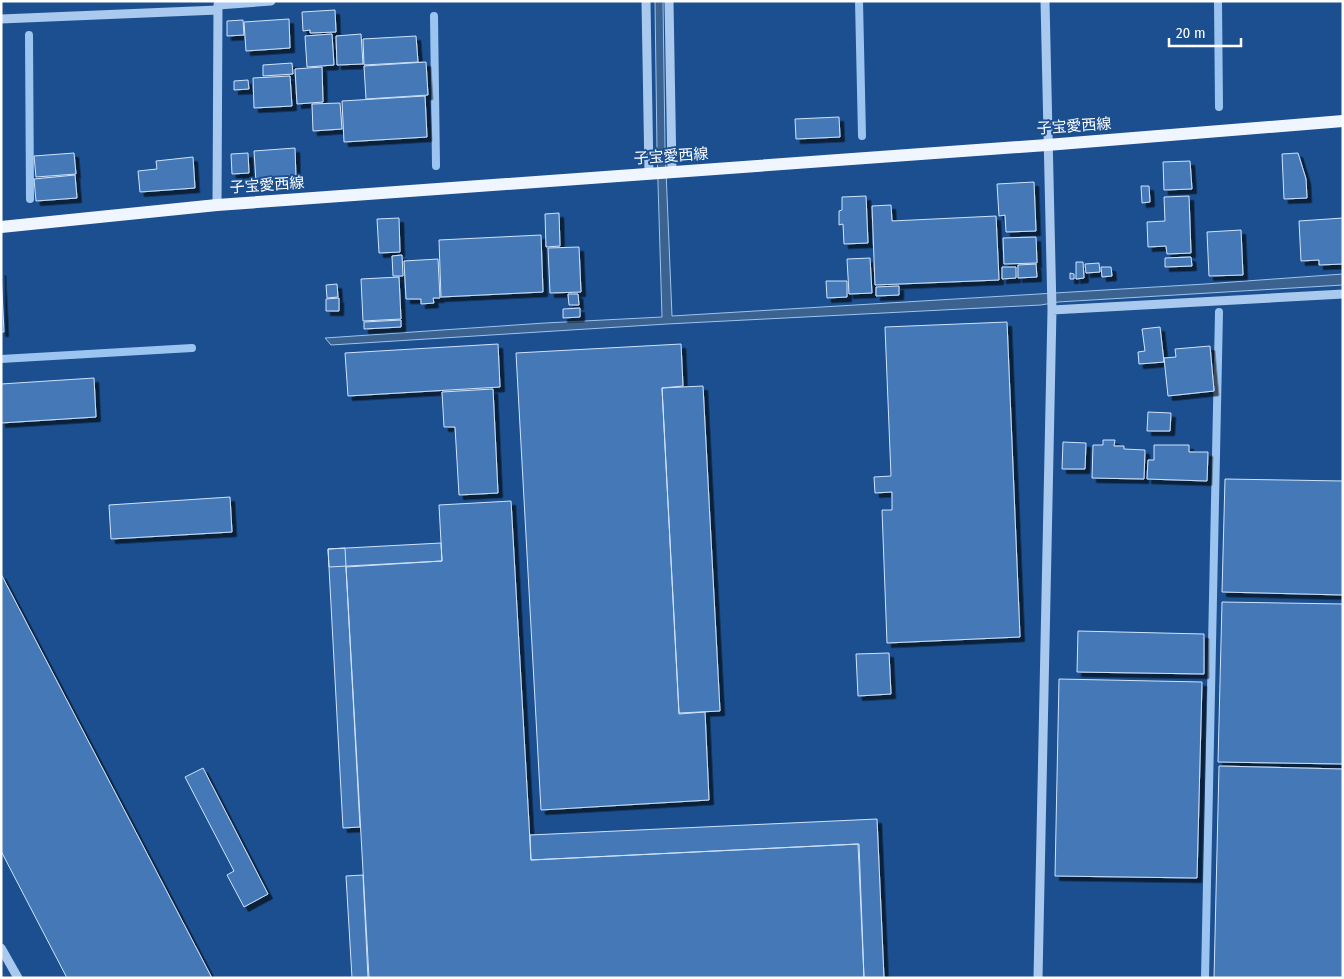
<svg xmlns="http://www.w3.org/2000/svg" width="1344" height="979" font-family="'Fira Sans Condensed','Noto Sans JP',sans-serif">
  <defs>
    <filter id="shadow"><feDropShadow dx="4.5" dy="4.5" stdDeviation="0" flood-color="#0009"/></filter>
  </defs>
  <rect width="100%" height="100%" fill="#1b4f8f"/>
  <path fill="#3c6290" stroke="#9cc4f0" d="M 655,1 L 663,1 L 665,146 L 672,316 L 1205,284 L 1343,274 L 1343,285 L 1058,302 L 1041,305 L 667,324 L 331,345 L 325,338 L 545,323 L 662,317 L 657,150 Z"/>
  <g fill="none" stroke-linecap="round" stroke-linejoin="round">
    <path stroke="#9cc4f0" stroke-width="8" d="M 859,1 L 862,136
      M 1218,1 L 1219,107
      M 434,16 L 436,166
      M 29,35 L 30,199
      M 1,359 L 192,348
      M 1205,978 L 1219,312"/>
  </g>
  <path fill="#4478b7" stroke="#cfe3fa" filter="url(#shadow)" d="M 335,10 L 336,32 L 310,33 L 310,30 L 303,31 L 302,12 Z
    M 289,19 L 290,48 L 246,51 L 244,22 Z
    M 243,20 L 244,35 L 227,36 L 227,21 Z
    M 332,34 L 334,65 L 307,67 L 305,36 Z
    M 361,34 L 363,64 L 337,65 L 336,36 Z
    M 416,36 L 418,62 L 364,65 L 363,39 Z
    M 426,62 L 428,95 L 366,99 L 364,66 Z
    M 292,63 L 293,74 L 263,76 L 263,65 Z
    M 322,67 L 323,102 L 297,104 L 295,69 Z
    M 290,76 L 292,106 L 254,108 L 253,78 Z
    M 248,80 L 249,89 L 234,90 L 234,81 Z
    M 425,96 L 427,137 L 344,142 L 342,101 Z
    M 340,103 L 342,129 L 313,131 L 312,104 Z
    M 839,117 L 840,137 L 796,139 L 795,119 Z
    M 295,148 L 296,179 L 256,182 L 254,151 Z
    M 74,153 L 76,174 L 36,177 L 34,156 Z
    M 248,153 L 249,173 L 232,174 L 231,154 Z
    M 1298,153 L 1306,179 L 1307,198 L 1284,199 L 1282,154 Z
    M 193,157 L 195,188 L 140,192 L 138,171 L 157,169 L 156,161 Z
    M 1190,161 L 1192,189 L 1164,190 L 1163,162 Z
    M 75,175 L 77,198 L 36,201 L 34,179 Z
    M 1034,182 L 1036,231 L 1006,232 L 1005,215 L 999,216 L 997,184 Z
    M 1141,186 L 1149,186 L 1150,202 L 1142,203 Z
    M 866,196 L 868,243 L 844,244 L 843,224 L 839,225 L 839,211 L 842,210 L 842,197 Z
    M 1189,196 L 1191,253 L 1167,254 L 1166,246 L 1148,247 L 1147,222 L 1165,221 L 1164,197 Z
    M 891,205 L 892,221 L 996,216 L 999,280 L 875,285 L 872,206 Z
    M 559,213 L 560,246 L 546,247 L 545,214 Z
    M 399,218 L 400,252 L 379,253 L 377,219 Z
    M 1343,218 L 1343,264 L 1319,265 L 1319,260 L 1301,261 L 1299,221 Z
    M 1241,230 L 1243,275 L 1209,276 L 1207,232 Z
    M 541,235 L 543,292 L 441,297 L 439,240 Z
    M 1036,237 L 1037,263 L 1004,264 L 1003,238 Z
    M 579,247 L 581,292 L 550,293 L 548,248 Z
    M 402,255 L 403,276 L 393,276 L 392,256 Z
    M 1191,257 L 1192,266 L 1165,267 L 1165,258 Z
    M 870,258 L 872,293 L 849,294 L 847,259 Z
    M 438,259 L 440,298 L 433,298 L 434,303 L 421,304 L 421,299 L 406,299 L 404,261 Z
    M 1076,262 L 1083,262 L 1084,278 L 1076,279 Z
    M 1099,263 L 1100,272 L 1086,273 L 1085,264 Z
    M 1036,264 L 1037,277 L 1018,278 L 1018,265 Z
    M 1002,267 L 1016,267 L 1016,278 L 1002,279 Z
    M 1101,267 L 1111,267 L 1112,276 L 1102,277 Z
    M 1,271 L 4,332 L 1,332 Z
    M 1070,273 L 1074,274 L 1074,279 L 1070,279 Z
    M 399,277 L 401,319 L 363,321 L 361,279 Z
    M 826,281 L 847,281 L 847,297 L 827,298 Z
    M 337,284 L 338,297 L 327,298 L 326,285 Z
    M 899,286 L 899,295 L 876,296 L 876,287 Z
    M 568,294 L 578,294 L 579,305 L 569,305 Z
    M 339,298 L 339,311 L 326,311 L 326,299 Z
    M 580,308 L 580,317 L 563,318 L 563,309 Z
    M 401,320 L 401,327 L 364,329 L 364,322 Z
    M 1007,322 L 1020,637 L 887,643 L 882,510 L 892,510 L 892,492 L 875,493 L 874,477 L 891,476 L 885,327 Z
    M 1160,327 L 1164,362 L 1139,364 L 1138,352 L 1145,351 L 1142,329 Z
    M 498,344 L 500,387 L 348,396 L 345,353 Z
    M 681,344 L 683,386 L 662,388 L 679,714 L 705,712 L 709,800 L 541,810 L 516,353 Z
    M 1210,346 L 1214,391 L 1168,396 L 1164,358 L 1176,357 L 1175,349 Z
    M 94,378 L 96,417 L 1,423 L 1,384 Z
    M 703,386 L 720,711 L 679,713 L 662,388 Z
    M 493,389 L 498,493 L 459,495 L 455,427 L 444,427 L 442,392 Z
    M 1148,412 L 1171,413 L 1170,431 L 1147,431 Z
    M 1103,440 L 1115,440 L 1114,446 L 1124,446 L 1124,449 L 1145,450 L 1144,479 L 1092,478 L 1093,445 L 1103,445 Z
    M 1063,442 L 1086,443 L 1085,469 L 1062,469 Z
    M 1154,445 L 1189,445 L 1189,452 L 1208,452 L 1207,481 L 1147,479 L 1148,460 L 1154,460 Z
    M 1225,479 L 1343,481 L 1343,595 L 1222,592 Z
    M 230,497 L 232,532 L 111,539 L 109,505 Z
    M 511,501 L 531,860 L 858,844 L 864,978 L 369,978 L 346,567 L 442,561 L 439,505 Z
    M 441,543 L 442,561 L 329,567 L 328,549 Z
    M 345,548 L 360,827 L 343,828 L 328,549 Z
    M 1,574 L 212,978 L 67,978 L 1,851 Z
    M 1222,602 L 1343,604 L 1343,764 L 1218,762 Z
    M 1078,631 L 1204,634 L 1204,674 L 1077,672 Z
    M 889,653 L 891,694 L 858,696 L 856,654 Z
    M 1059,679 L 1202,682 L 1197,878 L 1055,876 Z
    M 1219,766 L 1343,769 L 1343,978 L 1214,978 Z
    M 203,768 L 268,894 L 244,907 L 227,875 L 234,871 L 185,777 Z
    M 877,819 L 884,978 L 864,978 L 859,844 L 531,860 L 530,835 Z
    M 363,875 L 368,978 L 352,978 L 346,876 Z"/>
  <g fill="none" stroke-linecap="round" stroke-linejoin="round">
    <path stroke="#a9c9ee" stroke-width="9" d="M 646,1 L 649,174
      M 669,1 L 672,172
      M 1,19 L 218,10
      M 217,205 L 218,5 L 271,1
      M 1052,310 L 1343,294
      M 1,948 L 18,978
      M 1038,978 L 1052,310 L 1045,1"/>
    <path stroke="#f0f6ff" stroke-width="12" d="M 1,227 L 217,205 L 1047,145 L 1343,121"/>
  </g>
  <g text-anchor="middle" stroke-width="4" stroke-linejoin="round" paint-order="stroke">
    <g font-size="15" fill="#fff" stroke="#1b4f8f">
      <text transform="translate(1074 126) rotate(-4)" y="5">子宝愛西線</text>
      <text transform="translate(671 156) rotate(-4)" y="5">子宝愛西線</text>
      <text transform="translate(267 185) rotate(-4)" y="5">子宝愛西線</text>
    </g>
  </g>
  <rect width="1344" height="979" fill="none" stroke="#ffffff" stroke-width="5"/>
  <path d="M1169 38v8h72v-8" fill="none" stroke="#ffffff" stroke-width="2.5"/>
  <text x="1176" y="38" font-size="15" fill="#ffffff" stroke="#1b4f8f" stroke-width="4" paint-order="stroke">20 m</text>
</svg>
